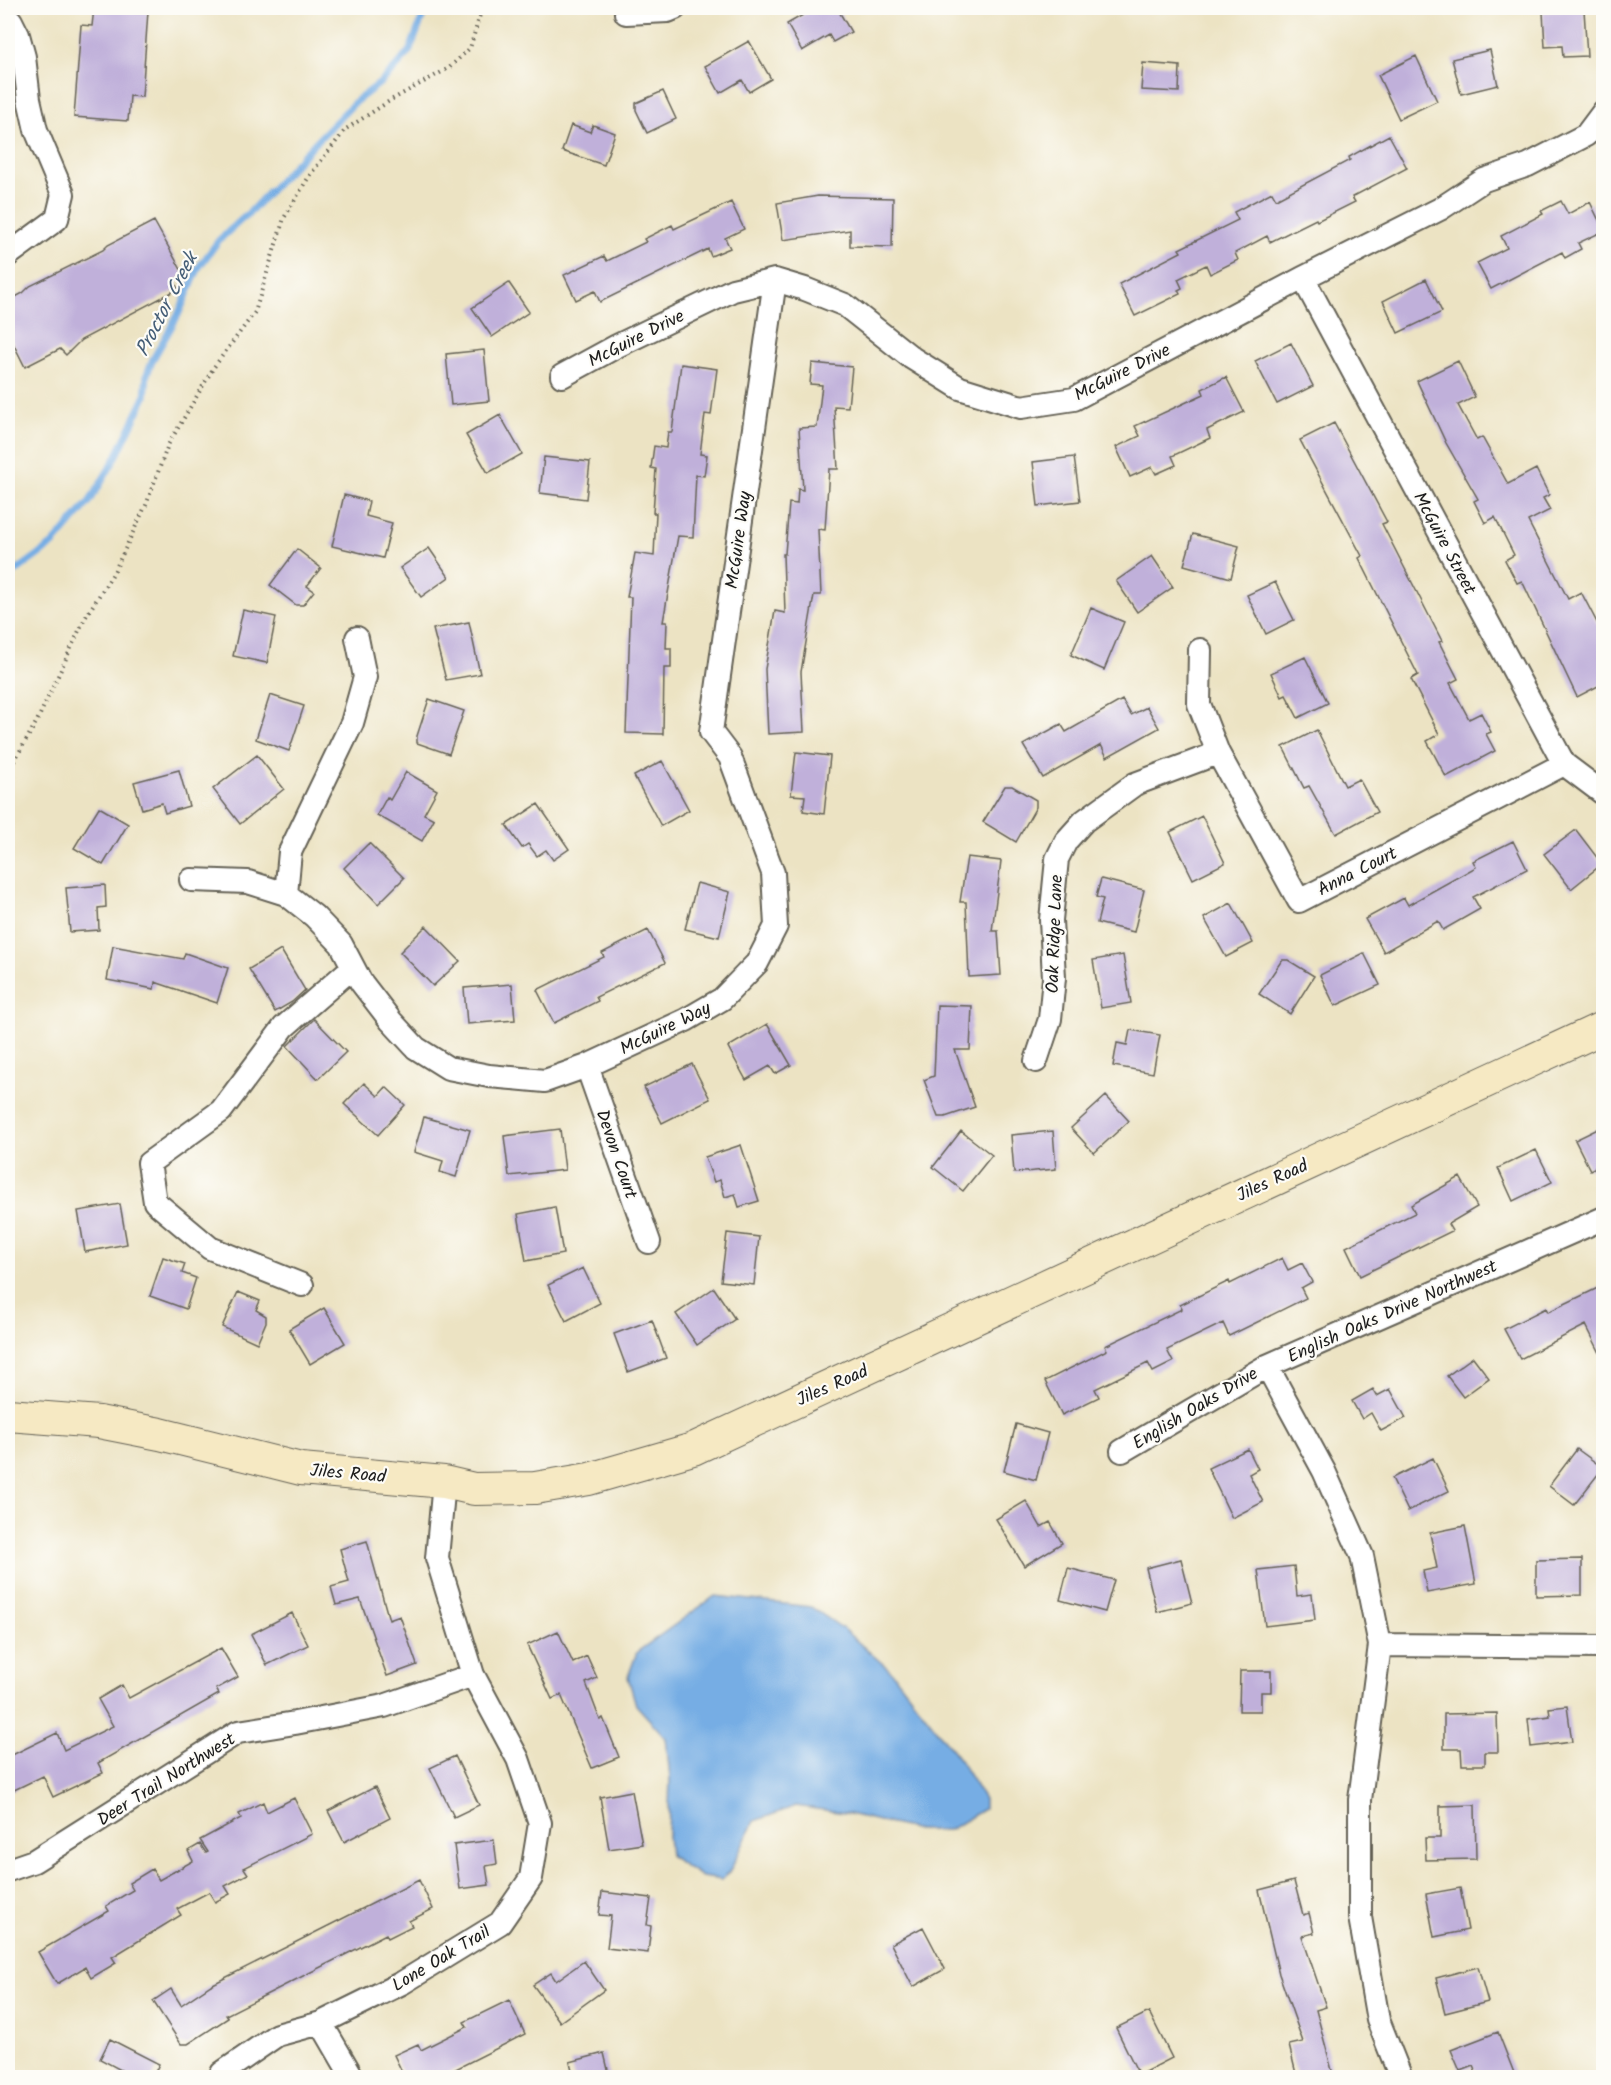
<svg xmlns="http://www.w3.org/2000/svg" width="1611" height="2085" font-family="Kalam,sans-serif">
  <rect width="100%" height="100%" fill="#fdfcf7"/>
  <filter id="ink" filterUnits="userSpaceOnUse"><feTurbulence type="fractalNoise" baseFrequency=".0167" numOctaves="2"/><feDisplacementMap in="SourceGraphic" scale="12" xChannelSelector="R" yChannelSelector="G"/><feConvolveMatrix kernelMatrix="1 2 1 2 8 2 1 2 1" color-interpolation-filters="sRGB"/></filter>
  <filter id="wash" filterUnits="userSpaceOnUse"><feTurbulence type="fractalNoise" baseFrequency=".008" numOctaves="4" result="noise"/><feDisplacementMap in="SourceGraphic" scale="24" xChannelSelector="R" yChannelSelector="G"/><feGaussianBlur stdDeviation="1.35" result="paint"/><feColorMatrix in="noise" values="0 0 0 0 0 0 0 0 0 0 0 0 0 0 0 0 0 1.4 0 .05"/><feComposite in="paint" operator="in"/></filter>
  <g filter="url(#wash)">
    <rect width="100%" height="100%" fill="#ece3c3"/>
    <path fill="#76ade4" stroke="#496480" stroke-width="1.5" d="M 715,1596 L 811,1607 L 842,1628 L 892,1672 L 960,1760 L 984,1799 L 984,1809 L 949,1830 L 917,1830 L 845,1813 L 796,1806 L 754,1821 L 730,1871 L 722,1880 L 702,1877 L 670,1856 L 668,1836 L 670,1778 L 666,1738 L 636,1705 L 628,1677 L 637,1652 Z"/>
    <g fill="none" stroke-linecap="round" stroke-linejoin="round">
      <path stroke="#76ade4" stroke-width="7" d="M 8,577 L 53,544 L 90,501 L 115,459 L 145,397 L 147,374 L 153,359 L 178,315 L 199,267 L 219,240 L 252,210 L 313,145 L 355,102 L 380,83 L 399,64 L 410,50 L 426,8"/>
    </g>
    <g id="blocks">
      <path fill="#c0b0da" d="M 94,8 L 148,11 L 142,97 L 130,96 L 128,121 L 74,117 L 81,25 L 92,26 Z
        M 815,8 L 837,8 L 851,32 L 833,42 L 829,35 L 802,51 L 787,24 Z
        M 1584,10 L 1587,56 L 1563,57 L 1562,46 L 1545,47 L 1543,12 Z
        M 749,41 L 771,79 L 749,92 L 742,80 L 720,93 L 705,66 Z
        M 1490,50 L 1498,85 L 1461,94 L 1452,59 Z
        M 1416,56 L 1437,101 L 1399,119 L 1378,75 Z
        M 1143,63 L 1180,66 L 1179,92 L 1141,90 Z
        M 663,91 L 676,119 L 647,133 L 636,110 L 636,103 Z
        M 571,125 L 590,132 L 593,125 L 615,133 L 604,165 L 562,151 Z
        M 1389,135 L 1407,168 L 1352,197 L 1355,202 L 1317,221 L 1316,219 L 1270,242 L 1267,236 L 1235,253 L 1238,260 L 1210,274 L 1206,265 L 1178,279 L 1182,288 L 1178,290 L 1180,294 L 1135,316 L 1119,284 L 1181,252 L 1179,249 L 1238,220 L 1234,212 L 1272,192 L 1276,199 L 1350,160 L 1349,157 Z
        M 818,196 L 893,198 L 892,247 L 850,246 L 850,230 L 783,240 L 777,203 Z
        M 1561,201 L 1568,214 L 1590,202 L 1604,231 L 1578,243 L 1581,249 L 1565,258 L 1562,252 L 1491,289 L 1477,263 L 1507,248 L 1501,236 L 1543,214 L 1541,211 Z
        M 731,202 L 744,229 L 725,238 L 730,248 L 711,256 L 708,249 L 600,302 L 595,291 L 576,300 L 564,275 L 604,256 L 607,261 L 646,242 L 644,239 L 672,225 L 674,229 Z
        M 154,221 L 184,275 L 174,281 L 178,289 L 81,340 L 66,355 L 60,349 L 25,367 L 8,333 L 8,301 L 23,293 L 30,286 L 103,250 L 108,245 Z
        M 1426,279 L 1442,312 L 1398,333 L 1383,301 Z
        M 509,283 L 529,312 L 492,337 L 472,308 Z
        M 1291,343 L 1313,386 L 1277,404 L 1255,361 Z
        M 484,350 L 489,401 L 451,405 L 446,354 Z
        M 1458,361 L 1475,397 L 1458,405 L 1477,440 L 1482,437 L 1508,484 L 1536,469 L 1549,495 L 1543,498 L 1550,510 L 1528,521 L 1568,599 L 1581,592 L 1604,636 L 1604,683 L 1577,697 L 1522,581 L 1517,583 L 1505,560 L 1514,555 L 1495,517 L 1485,523 L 1474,501 L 1478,499 L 1446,443 L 1417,381 Z
        M 812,363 L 852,367 L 848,407 L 834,406 L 838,469 L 829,469 L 825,530 L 818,529 L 821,595 L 814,595 L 801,672 L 804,732 L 768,734 L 765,669 L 775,611 L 785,613 L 783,554 L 785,554 L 789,503 L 797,504 L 798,489 L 803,490 L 799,428 L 817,427 L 822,385 L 810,384 Z
        M 681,364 L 717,369 L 711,415 L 705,414 L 700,454 L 707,455 L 704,476 L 696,475 L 693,537 L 678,536 L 663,622 L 667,622 L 666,648 L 671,648 L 671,668 L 664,668 L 663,734 L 626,733 L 631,597 L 627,597 L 635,553 L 654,556 L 656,513 L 653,513 L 656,469 L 651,468 L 654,446 L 666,448 L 668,432 L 672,432 Z
        M 1226,377 L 1244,412 L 1207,430 L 1210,438 L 1172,456 L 1176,465 L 1156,474 L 1152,467 L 1130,477 L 1116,447 L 1140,436 L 1135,426 L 1204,394 L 1202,389 Z
        M 500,415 L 522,454 L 488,473 L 466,435 Z
        M 1334,423 L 1387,522 L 1382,524 L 1442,641 L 1439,642 L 1458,679 L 1450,683 L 1469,719 L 1481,713 L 1491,732 L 1486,734 L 1495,751 L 1446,777 L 1427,741 L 1439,734 L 1411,679 L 1418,675 L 1359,558 L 1362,556 L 1300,440 Z
        M 544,457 L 590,462 L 586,499 L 540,493 Z
        M 1074,457 L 1080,501 L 1038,506 L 1033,462 Z
        M 344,495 L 369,501 L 366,516 L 392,523 L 383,558 L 332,546 Z
        M 1193,534 L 1239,546 L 1231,578 L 1184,565 Z
        M 429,548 L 449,577 L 421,597 L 400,568 Z
        M 297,549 L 321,568 L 307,586 L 314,591 L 303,605 L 296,605 L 270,585 Z
        M 1152,556 L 1173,587 L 1137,612 L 1116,581 Z
        M 1275,582 L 1294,620 L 1266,634 L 1247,595 Z
        M 1091,608 L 1124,622 L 1104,670 L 1071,655 Z
        M 243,610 L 276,617 L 267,663 L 233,656 Z
        M 469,622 L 480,674 L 446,680 L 433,629 Z
        M 1305,657 L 1328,703 L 1298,718 L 1286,695 L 1282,697 L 1271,673 Z
        M 270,695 L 304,706 L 289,751 L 256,739 Z
        M 429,699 L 464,711 L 449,754 L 417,743 L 417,736 Z
        M 1122,700 L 1131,715 L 1147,707 L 1159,728 L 1107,757 L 1101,745 L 1043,778 L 1023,745 L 1061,724 L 1066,732 Z
        M 1317,730 L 1345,786 L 1359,779 L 1377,812 L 1336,834 L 1309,786 L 1304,788 L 1283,747 Z
        M 796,752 L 830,756 L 824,814 L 803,811 L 805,796 L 791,795 Z
        M 257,755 L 284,789 L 240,824 L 213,789 Z
        M 662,761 L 689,810 L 661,826 L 634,776 Z
        M 179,770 L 189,806 L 165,813 L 162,803 L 142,809 L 134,782 Z
        M 406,772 L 437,790 L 424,814 L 434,819 L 422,841 L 377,815 L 387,797 L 390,800 Z
        M 1005,786 L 1012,786 L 1036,800 L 1036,807 L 1016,842 L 983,822 Z
        M 538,804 L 569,849 L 553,860 L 546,850 L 537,856 L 528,844 L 522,848 L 506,825 Z
        M 99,807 L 128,824 L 103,865 L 74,848 Z
        M 1202,816 L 1225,863 L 1193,879 L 1170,832 Z
        M 1576,830 L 1602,864 L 1571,889 L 1544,854 Z
        M 1513,841 L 1527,869 L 1473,897 L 1480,909 L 1443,930 L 1438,921 L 1384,952 L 1365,919 L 1404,898 L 1408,905 L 1476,867 L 1473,861 Z
        M 369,843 L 404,878 L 378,904 L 344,868 Z
        M 967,857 L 1001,861 L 992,931 L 998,931 L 1001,975 L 969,977 L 966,902 L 960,902 Z
        M 1101,879 L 1144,890 L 1134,932 L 1097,923 L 1103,899 L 1096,897 Z
        M 697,883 L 730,892 L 719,937 L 685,929 Z
        M 105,885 L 106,907 L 98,908 L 99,930 L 70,932 L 66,888 Z
        M 1231,903 L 1253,943 L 1226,957 L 1204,918 Z
        M 426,926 L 460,961 L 433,986 L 400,952 Z
        M 648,930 L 665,963 L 596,997 L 598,1001 L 554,1023 L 537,990 L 604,957 L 602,953 Z
        M 113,946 L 183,959 L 185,953 L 228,968 L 217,1003 L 155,982 L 154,989 L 107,980 Z
        M 281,950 L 305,990 L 292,1002 L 275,1012 L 249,969 Z
        M 1364,953 L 1380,985 L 1335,1006 L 1320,975 Z
        M 1123,955 L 1131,1003 L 1101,1008 L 1093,960 Z
        M 1282,960 L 1288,960 L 1314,976 L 1290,1014 L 1259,994 Z
        M 512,984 L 515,1020 L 467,1024 L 464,988 Z
        M 937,1005 L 972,1006 L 970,1050 L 955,1050 L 975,1107 L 945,1117 L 938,1117 L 924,1080 L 934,1076 Z
        M 314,1019 L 346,1052 L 318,1079 L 287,1046 Z
        M 767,1024 L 791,1065 L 775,1074 L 770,1066 L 746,1080 L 728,1047 Z
        M 1130,1030 L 1160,1035 L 1153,1073 L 1113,1066 L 1117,1043 L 1127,1045 Z
        M 692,1064 L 710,1099 L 662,1123 L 644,1087 Z
        M 364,1083 L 378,1096 L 386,1087 L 405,1105 L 378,1135 L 344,1104 Z
        M 1106,1096 L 1129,1121 L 1094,1153 L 1071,1128 Z
        M 424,1117 L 470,1130 L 456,1177 L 440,1172 L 443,1161 L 414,1152 Z
        M 1604,1126 L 1604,1163 L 1590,1170 L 1575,1140 Z
        M 560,1129 L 565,1170 L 509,1176 L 504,1136 Z
        M 961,1131 L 992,1155 L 963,1191 L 933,1167 Z
        M 1053,1131 L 1056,1169 L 1014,1173 L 1011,1135 Z
        M 741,1145 L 759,1201 L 739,1207 L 735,1194 L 725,1197 L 720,1180 L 714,1182 L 705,1157 Z
        M 1536,1150 L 1552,1182 L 1513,1201 L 1498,1168 Z
        M 1460,1177 L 1477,1207 L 1448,1224 L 1452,1231 L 1360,1276 L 1346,1247 L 1415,1213 L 1411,1205 Z
        M 120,1204 L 127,1244 L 85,1252 L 78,1211 Z
        M 555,1207 L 563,1254 L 526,1261 L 518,1214 Z
        M 727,1233 L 759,1237 L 754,1285 L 721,1281 Z
        M 163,1257 L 185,1264 L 182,1273 L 196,1278 L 186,1309 L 150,1296 Z
        M 1282,1258 L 1288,1270 L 1302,1263 L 1312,1282 L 1301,1288 L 1306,1298 L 1229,1336 L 1223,1323 L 1167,1350 L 1173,1362 L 1153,1372 L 1148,1363 L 1095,1389 L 1099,1397 L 1062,1415 L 1045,1381 L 1107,1350 L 1105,1346 L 1182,1309 L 1180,1305 L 1229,1281 L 1230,1284 Z
        M 583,1268 L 600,1303 L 566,1321 L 548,1285 Z
        M 1604,1285 L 1604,1361 L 1586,1325 L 1520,1359 L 1504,1329 L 1546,1308 L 1548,1312 Z
        M 714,1288 L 735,1319 L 697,1345 L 676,1314 Z
        M 238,1292 L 260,1301 L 256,1310 L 266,1316 L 266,1322 L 257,1343 L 222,1327 Z
        M 324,1308 L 345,1343 L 310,1364 L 289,1329 Z
        M 652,1320 L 666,1358 L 628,1372 L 614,1334 Z
        M 1473,1357 L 1489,1378 L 1463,1397 L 1447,1376 Z
        M 1373,1389 L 1377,1396 L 1390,1389 L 1406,1418 L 1381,1431 L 1371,1413 L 1362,1419 L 1352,1401 Z
        M 1016,1424 L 1048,1433 L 1036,1480 L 1004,1471 Z
        M 1248,1449 L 1258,1469 L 1249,1474 L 1263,1502 L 1232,1518 L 1208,1468 Z
        M 1577,1449 L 1603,1468 L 1574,1505 L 1549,1486 Z
        M 1433,1458 L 1449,1491 L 1408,1511 L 1392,1478 Z
        M 1026,1501 L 1041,1527 L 1050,1522 L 1062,1543 L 1024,1566 L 996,1519 Z
        M 1465,1526 L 1476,1584 L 1427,1593 L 1423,1571 L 1437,1568 L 1430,1533 Z
        M 367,1541 L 389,1620 L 400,1616 L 417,1665 L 387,1676 L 360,1599 L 336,1605 L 331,1587 L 349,1582 L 340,1549 Z
        M 1181,1559 L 1192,1603 L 1157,1612 L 1146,1568 Z
        M 1582,1559 L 1582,1595 L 1536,1596 L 1536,1560 Z
        M 1294,1566 L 1297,1596 L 1312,1594 L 1315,1620 L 1265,1626 L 1258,1570 Z
        M 1068,1568 L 1114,1580 L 1105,1612 L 1060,1600 Z
        M 292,1613 L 308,1645 L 267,1665 L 251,1634 Z
        M 558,1631 L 573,1663 L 587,1656 L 597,1678 L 586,1683 L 600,1720 L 603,1718 L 619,1757 L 592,1768 L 561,1695 L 552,1699 L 527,1645 Z
        M 221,1648 L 238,1677 L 216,1689 L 219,1694 L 98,1763 L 103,1773 L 53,1797 L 43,1776 L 8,1793 L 8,1757 L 57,1733 L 64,1750 L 113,1726 L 98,1699 L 122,1685 L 129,1698 Z
        M 1240,1671 L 1271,1671 L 1271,1692 L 1261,1692 L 1261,1711 L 1239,1711 Z
        M 1567,1706 L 1572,1742 L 1531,1747 L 1528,1719 L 1550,1716 L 1549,1708 Z
        M 1497,1713 L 1498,1752 L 1485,1752 L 1485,1765 L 1462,1765 L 1461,1749 L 1444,1749 L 1444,1714 Z
        M 455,1756 L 479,1805 L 454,1817 L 430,1768 Z
        M 375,1787 L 390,1818 L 344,1842 L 328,1811 Z
        M 632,1791 L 642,1844 L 609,1849 L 600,1797 Z
        M 294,1798 L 312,1834 L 244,1868 L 248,1874 L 225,1886 L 230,1894 L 215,1902 L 209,1892 L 177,1909 L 181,1915 L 112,1957 L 116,1963 L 91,1978 L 85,1967 L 57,1984 L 38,1952 L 109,1911 L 106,1906 L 133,1890 L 129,1883 L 152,1869 L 159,1880 L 193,1861 L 188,1851 L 200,1844 L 206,1853 L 208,1852 L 200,1840 L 241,1818 L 239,1814 L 263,1802 L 267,1812 Z
        M 1475,1805 L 1476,1859 L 1426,1860 L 1425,1838 L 1440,1838 L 1440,1806 Z
        M 494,1840 L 497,1864 L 486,1866 L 489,1885 L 460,1889 L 454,1845 Z
        M 419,1880 L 433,1909 L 409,1921 L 412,1926 L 388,1938 L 386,1934 L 226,2015 L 228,2018 L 188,2044 L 181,2044 L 153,2001 L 171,1989 L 181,2005 L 211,1985 Z
        M 1294,1881 L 1303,1915 L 1309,1913 L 1314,1933 L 1302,1936 L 1326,2007 L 1316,2010 L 1334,2078 L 1297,2078 L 1289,2045 L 1303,2042 L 1279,1974 L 1259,1890 Z
        M 1460,1888 L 1468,1930 L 1434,1937 L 1426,1894 Z
        M 602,1892 L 651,1898 L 647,1925 L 651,1926 L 648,1953 L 607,1948 L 611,1916 L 599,1915 Z
        M 923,1927 L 945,1969 L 913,1987 L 891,1944 Z
        M 584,1961 L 604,1990 L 560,2022 L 533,1985 L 551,1973 L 556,1981 Z
        M 1478,1967 L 1488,2002 L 1445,2013 L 1436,1978 Z
        M 509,2000 L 525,2034 L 438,2078 L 405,2078 L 394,2055 L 418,2044 L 421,2050 L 467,2027 L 464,2022 Z
        M 1149,2012 L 1172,2058 L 1139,2075 L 1116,2028 Z
        M 1498,2032 L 1516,2078 L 1478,2078 L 1473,2066 L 1460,2071 L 1451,2050 Z
        M 110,2039 L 159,2064 L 152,2078 L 117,2078 L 121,2070 L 100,2059 Z
        M 604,2053 L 610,2078 L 574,2078 L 570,2062 Z"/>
    </g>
  </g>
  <g filter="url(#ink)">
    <use href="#blocks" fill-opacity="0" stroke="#656256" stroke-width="1.5"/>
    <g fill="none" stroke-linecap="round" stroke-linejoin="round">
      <defs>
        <path id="street" d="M 626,13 L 668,11 L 675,8
          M 8,20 L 11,21 L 18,35 L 24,57 L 29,99 L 36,130 L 63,194 L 57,219 L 8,255
          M 1303,278 L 1564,764 L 1604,794
          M 562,376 L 617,346 L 733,290 L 775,280 L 805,289 L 845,305 L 912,358 L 960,388 L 1021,407 L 1074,399 L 1303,278 L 1440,209 L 1484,180 L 1528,165 L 1586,135 L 1604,111
          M 1200,650 L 1199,704 L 1218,753 L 1299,901 L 1564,764
          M 191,880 L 248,882 L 286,894 L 314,916 L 341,944 L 361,982 L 391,1021 L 416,1048 L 448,1068 L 489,1076 L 545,1081 L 587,1066 L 686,1020 L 722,999 L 757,963 L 776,926 L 773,873 L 730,757 L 711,732 L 775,280
          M 286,894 L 290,852 L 352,723 L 365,677 L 357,638
          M 1036,1061 L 1050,1019 L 1054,978 L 1051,920 L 1057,859 L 1066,841 L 1084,821 L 1135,784 L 1218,753
          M 587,1066 L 649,1242
          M 302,1285 L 210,1248 L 155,1202 L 149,1163 L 221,1111 L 284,1027 L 353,967
          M 1267,1366 L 1324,1471 L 1362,1556 L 1380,1645 L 1360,1800 L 1360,1917 L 1378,2020 L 1401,2078
          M 1122,1451 L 1267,1366 L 1604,1218
          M 1380,1645 L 1604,1647
          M 8,1870 L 34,1861 L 238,1732 L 295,1723 L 384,1706 L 473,1675
          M 321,2023 L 353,2078
          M 220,2078 L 222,2073 L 277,2035 L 321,2023 L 402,1983 L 500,1923 L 531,1878 L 540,1823 L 518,1759 L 473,1675 L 437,1558 L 444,1482"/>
        <path id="secondary" d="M 8,1415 L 99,1422 L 160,1434 L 301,1469 L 444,1482 L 474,1489 L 535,1488 L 589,1479 L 693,1449 L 1604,1027"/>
      </defs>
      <use href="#street" stroke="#656256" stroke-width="26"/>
      <use href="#secondary" stroke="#656256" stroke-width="34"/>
      <path stroke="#656256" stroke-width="4" stroke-dasharray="1.5 4.5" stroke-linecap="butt" d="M 8,772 L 37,721 L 85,618 L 114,572 L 146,505 L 168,445 L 214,367 L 255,312 L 284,218 L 310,175 L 346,129 L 391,100 L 449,68 L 470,48 L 482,8"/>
      <use href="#street" stroke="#fff" stroke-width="22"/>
      <use href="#secondary" stroke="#f6e9c3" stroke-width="32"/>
    </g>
  </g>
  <g text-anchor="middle" stroke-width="4.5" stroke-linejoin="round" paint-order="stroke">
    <g font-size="18" fill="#1c1c1c" stroke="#fdfcf7">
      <text transform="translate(636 338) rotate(-27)" y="6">McGuire Drive</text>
      <text transform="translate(1122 372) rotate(-27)" y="6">McGuire Drive</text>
      <text transform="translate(738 540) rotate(-82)" y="6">McGuire Way</text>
      <text transform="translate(1445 543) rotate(62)" y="6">McGuire Street</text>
      <text transform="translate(1357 871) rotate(-27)" y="6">Anna Court</text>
      <text transform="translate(1054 934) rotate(-88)" y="6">Oak Ridge Lane</text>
      <text transform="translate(665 1028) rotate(-26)" y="6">McGuire Way</text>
      <text transform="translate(617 1154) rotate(71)" y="6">Devon Court</text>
      <text transform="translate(1272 1180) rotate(-25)" y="6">Jiles Road</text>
      <text transform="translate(1392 1311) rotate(-24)" y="6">English Oaks Drive Northwest</text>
      <text transform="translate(832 1385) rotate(-24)" y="6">Jiles Road</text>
      <text transform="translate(1195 1408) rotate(-31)" y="6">English Oaks Drive</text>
      <text transform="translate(348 1473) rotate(5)" y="6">Jiles Road</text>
      <text transform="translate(166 1779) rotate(-32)" y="6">Deer Trail Northwest</text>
      <text transform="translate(441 1958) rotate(-31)" y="6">Lone Oak Trail</text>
    </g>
    <g font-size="20" font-style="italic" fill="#445d76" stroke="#fdfcf7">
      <text transform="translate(166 304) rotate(-63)" y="7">Proctor Creek</text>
    </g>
  </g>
  <rect width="1611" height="2085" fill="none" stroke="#fdfcf7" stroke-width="30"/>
</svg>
